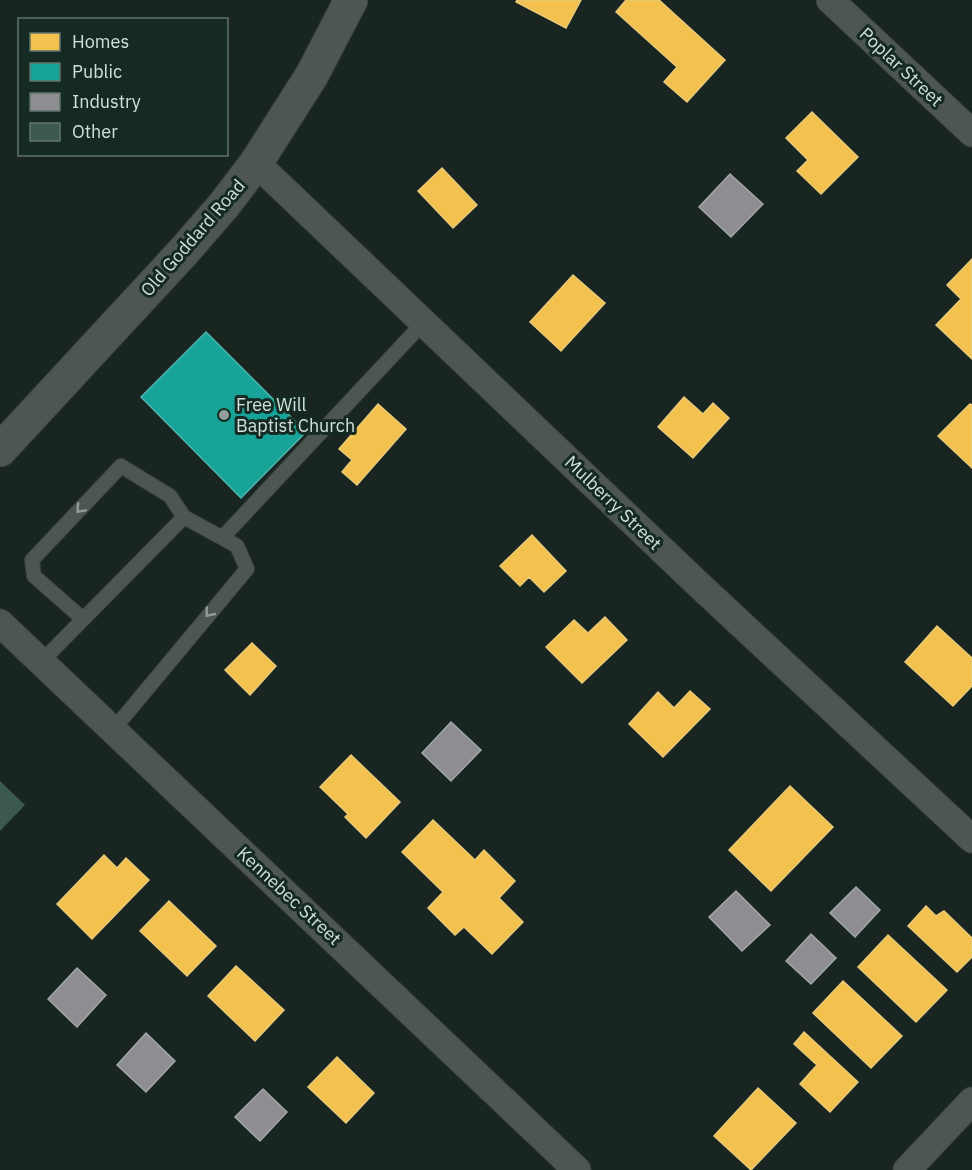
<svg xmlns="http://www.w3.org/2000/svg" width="972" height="1170" font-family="'IBM Plex Sans',sans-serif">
  <rect width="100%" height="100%" fill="#192521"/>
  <path fill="#f2c14e" stroke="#e8ca78" stroke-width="1.5" d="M 517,0 L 581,0 L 566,28 L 516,2 Z
    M 626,0 L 659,0 L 725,60 L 687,102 L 664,82 L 677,67 L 616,12 Z
    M 812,112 L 858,157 L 821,194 L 797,171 L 808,160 L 786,138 Z
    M 442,168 L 477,205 L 453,228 L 418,191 Z
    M 972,259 L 972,359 L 936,325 L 961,299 L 947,285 Z
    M 573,275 L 605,303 L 561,351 L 530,322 Z
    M 684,397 L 703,414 L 713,403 L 729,418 L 693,458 L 658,427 Z
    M 378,404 L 406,429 L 357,485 L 342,472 L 352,460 L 339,449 Z
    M 970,404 L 972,405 L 972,468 L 938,436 Z
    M 532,535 L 566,571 L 544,592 L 529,577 L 520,586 L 500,566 Z
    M 605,617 L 627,640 L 582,683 L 546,647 L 574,620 L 588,633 Z
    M 937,626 L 972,658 L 972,686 L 953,706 L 905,662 Z
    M 252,643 L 276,666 L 250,695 L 225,670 Z
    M 690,691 L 710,709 L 663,757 L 629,724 L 658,692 L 674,708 Z
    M 351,755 L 400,802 L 366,838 L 345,817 L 348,814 L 320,787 Z
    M 790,786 L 833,827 L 771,891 L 729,850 Z
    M 433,820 L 475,860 L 484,850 L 515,881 L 499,898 L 523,922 L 492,954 L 464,927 L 455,935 L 428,908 L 443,892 L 402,852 Z
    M 104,855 L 117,868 L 126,858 L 149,880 L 92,939 L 57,904 Z
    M 169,901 L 216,946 L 187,976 L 140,931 Z
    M 926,906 L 936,916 L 944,911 L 972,938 L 972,957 L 957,972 L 908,926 Z
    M 888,935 L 947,990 L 916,1022 L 858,967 Z
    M 236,966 L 284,1010 L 255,1041 L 208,996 Z
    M 843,981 L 902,1036 L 871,1068 L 813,1013 Z
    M 804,1032 L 858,1082 L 830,1112 L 800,1084 L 817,1065 L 794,1044 Z
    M 337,1057 L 374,1093 L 346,1123 L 308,1087 Z
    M 758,1088 L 796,1123 L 751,1170 L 714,1136 Z"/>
  <path fill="#17a398" stroke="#4fb5ac" stroke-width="1.5" d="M 206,332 L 306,432 L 241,498 L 141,397 Z"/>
  <path fill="#8d8d92" stroke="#a2a6a8" stroke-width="1.5" d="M 730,174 L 763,204 L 731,237 L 699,207 Z
    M 451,722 L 481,750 L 451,781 L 422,753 Z
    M 856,887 L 880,910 L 855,937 L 830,913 Z
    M 736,891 L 770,925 L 742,951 L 709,917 Z
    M 811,934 L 836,958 L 811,984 L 786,961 Z
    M 77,968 L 106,995 L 77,1027 L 48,999 Z
    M 146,1033 L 175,1061 L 146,1092 L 117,1065 Z
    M 263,1089 L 287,1112 L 260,1141 L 235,1117 Z"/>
  <path fill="#3b5951" d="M 0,781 L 25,805 L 0,831 Z"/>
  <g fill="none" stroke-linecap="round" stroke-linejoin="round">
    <defs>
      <path id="service" d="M 222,538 L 423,323
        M 41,662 L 184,517 L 170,496 L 121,466 L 32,560 L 34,576 L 83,619
        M 113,730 L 247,569 L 237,546 L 184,517"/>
      <path id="minor" d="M 830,0 L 972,133
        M 256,163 L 699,585 L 972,839
        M 0,623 L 577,1170
        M 907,1170 L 972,1101"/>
      <path id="tertiary" d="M 0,450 L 185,250 L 224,205 L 256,163 L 312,75 L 351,0"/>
    </defs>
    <use href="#service" stroke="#363f3c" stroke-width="16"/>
    <use href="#minor" stroke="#363f3c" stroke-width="29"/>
    <use href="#tertiary" stroke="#363f3c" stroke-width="35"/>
    <use href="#service" stroke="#4e5653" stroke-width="14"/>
    <use href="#minor" stroke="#4e5653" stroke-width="27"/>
    <use href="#tertiary" stroke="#4e5653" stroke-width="33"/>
  </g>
  <defs><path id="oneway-chevron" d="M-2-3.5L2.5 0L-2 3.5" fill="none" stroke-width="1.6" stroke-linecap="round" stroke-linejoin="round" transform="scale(1.5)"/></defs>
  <g stroke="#909b97">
    <use href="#oneway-chevron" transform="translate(80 509) rotate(133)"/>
    <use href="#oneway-chevron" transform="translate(209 613) rotate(129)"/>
  </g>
  <circle fill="#919f9a" stroke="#142a23" stroke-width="2" cx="224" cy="415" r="6"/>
  <g text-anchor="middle" stroke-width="6" stroke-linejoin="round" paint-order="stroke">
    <g font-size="18" fill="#d2e0db" stroke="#142a23">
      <text transform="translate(901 67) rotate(43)" y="6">Poplar Street</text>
      <text transform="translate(193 238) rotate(-49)" y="6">Old Goddard Road</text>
      <text transform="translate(613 503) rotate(44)" y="6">Mulberry Street</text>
      <text transform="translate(289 896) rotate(43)" y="6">Kennebec Street</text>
    </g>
    <g font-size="18" fill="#d2e0db" stroke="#142a23" text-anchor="start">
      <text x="236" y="411">Free Will<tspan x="236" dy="21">Baptist Church</tspan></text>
    </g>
  </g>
  <rect x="18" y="18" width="210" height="138" fill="#142a23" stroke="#60736d" stroke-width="1.5"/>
  <rect x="30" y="33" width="30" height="18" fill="#f2c14e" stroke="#60736d" stroke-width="1.5"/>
  <text x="72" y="48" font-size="18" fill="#d2e0db">Homes</text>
  <rect x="30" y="63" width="30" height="18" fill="#17a398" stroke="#60736d" stroke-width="1.5"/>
  <text x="72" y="78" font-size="18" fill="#d2e0db">Public</text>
  <rect x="30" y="93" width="30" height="18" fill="#8d8d92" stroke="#60736d" stroke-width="1.5"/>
  <text x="72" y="108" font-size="18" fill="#d2e0db">Industry</text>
  <rect x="30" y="123" width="30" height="18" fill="#3b5951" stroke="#60736d" stroke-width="1.5"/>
  <text x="72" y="138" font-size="18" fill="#d2e0db">Other</text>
</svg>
